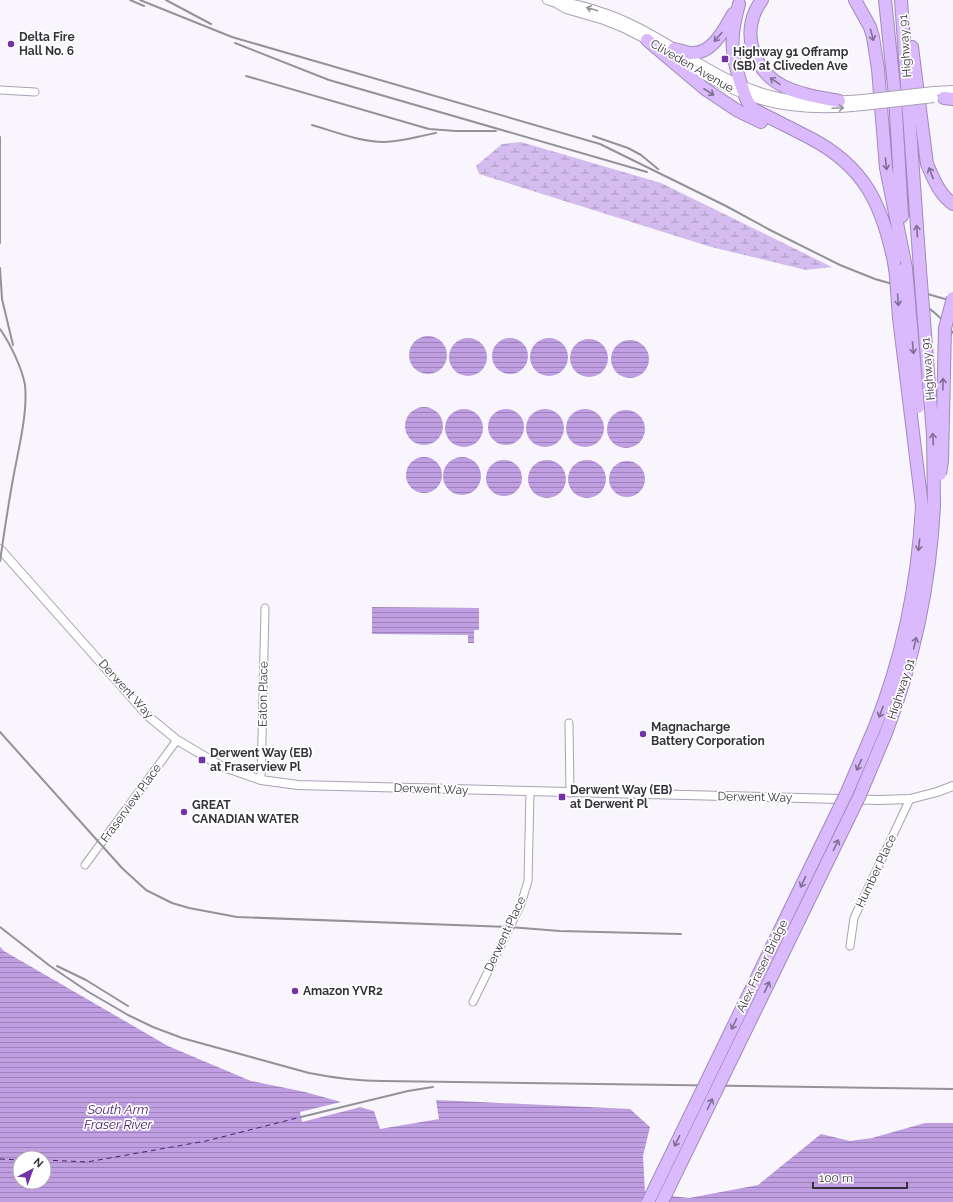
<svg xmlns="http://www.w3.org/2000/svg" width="953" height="1202" font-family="Raleway,sans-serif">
  <defs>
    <pattern id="wetland-marsh" width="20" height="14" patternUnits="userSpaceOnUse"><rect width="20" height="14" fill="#d4bdee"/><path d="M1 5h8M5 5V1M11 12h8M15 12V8" fill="none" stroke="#ad9ac2"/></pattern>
    <pattern id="water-rules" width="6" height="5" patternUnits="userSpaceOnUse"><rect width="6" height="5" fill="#bf9fe1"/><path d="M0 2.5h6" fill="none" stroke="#9c82b8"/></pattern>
  </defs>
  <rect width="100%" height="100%" fill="#f8f5fd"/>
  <path fill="url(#wetland-marsh)" d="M 521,142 L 661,183 L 832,267 L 806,270 L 711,247 L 479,174 L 476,166 L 502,144 Z"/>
  <path fill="url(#water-rules)" fill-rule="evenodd" d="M409 355a19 19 0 1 1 38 0a19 19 0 1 1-38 0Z
    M492 356a18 18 0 1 1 36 0a18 18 0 1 1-36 0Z
    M530 357a19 19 0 1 1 38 0a19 19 0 1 1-38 0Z
    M449 357a19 19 0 1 1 38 0a19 19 0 1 1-38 0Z
    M570 358a19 19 0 1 1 38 0a19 19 0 1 1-38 0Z
    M611 359a19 19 0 1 1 38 0a19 19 0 1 1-38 0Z
    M405 426a19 19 0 1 1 38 0a19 19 0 1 1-38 0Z
    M488 427a18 18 0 1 1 36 0a18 18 0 1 1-36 0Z
    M566 428a19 19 0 1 1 38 0a19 19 0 1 1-38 0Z
    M526 428a19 19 0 1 1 38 0a19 19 0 1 1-38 0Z
    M445 428a19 19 0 1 1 38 0a19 19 0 1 1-38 0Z
    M607 429a19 19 0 1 1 38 0a19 19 0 1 1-38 0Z
    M406 475a18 18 0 1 1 36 0a18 18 0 1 1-36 0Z
    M443 476a19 19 0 1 1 38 0a19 19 0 1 1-38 0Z
    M486 478a18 18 0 1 1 36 0a18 18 0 1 1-36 0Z
    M528 479a19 19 0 1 1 38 0a19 19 0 1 1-38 0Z
    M568 479a19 19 0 1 1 38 0a19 19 0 1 1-38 0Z
    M609 479a18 18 0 1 1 36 0a18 18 0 1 1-36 0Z
    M 372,607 L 479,608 L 479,630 L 474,630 L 474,643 L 468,643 L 468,635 L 372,634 Z
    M 0,947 L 4,951 L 168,1046 L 251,1081 L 305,1092 L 374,1111 L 380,1129 L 439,1119 L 436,1100 L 630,1109 L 650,1127 L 643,1156 L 645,1193 L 689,1198 L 758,1185 L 821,1134 L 850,1141 L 872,1138 L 925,1123 L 953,1123 L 953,1202 L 0,1202 ZM 20,1158 L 44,1158 L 44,1182 L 20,1182 Z"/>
  <path fill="#f8f5fd" d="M 345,1101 L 365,1106 L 302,1122 L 300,1112 Z"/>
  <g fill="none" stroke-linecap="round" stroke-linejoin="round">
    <path stroke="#4b206e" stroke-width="1" stroke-dasharray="5 4" stroke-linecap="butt" d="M 0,1159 L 20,1160
      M 44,1160 L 87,1162 L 206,1141 L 301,1117"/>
    <defs>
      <path id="minor" d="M 0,90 L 35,92
        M 569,723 L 570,793
        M 261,780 L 265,608
        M 85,865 L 177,740
        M 850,946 L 854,918 L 910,799
        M 473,1002 L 521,904 L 528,881 L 530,792"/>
      <path id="tertiary" d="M 547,0 L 556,3 L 566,9 L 604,20 L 624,28 L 651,42
        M 556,3 C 570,2 582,6 595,10 C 665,30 715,88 789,99 C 800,101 811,103 822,102
        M 677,60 C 695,70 714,82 734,90 C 775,109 819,111 863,106
        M 934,91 L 953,90
        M 834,101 L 863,99
        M 0,549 L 148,716 L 177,740 L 221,766 L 261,780 L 298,785 L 879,800 L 910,799 L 937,792 L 953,786"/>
      <path id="motorway" d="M 762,0 C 752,13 748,30 752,46 C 762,89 801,94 839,101
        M 855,0 L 870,27 L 873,37 L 878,69 L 886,168 L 906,268
        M 885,0 L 895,96 L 902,216
        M 901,0 L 920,270
        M 739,4 C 730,37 730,51 741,84 C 745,95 745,100 753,109 C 772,119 791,128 810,138 C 864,166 882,204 894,262
        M 647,40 L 705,89 L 738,111 L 761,122
        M 912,47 L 927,164 C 934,180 939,194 953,204
        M 674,49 C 679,50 685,52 690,53 C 712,55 724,30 733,14
        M 944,98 L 953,99
        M 874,729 C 903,657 918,583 922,506
        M 886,733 C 914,660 930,585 934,506"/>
    </defs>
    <use href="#minor" stroke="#aaa1b5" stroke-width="9"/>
    <use href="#tertiary" stroke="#aaa1b5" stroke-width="10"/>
    <use href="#motorway" stroke="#a18ab9" stroke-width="14"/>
    <use href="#minor" stroke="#fff" stroke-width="7"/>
    <use href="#tertiary" stroke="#fff" stroke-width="8"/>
    <use href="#motorway" stroke="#dab9fd" stroke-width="12"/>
    <path stroke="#949199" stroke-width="2" d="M 130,0 L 144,6
      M 140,0 L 232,37 L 600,144 L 726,206 L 770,230 L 840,265 L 875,279 L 945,299 L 953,300
      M 166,0 L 211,24
      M 235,43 L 329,80 L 647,172
      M 246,76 L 429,129 L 456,131 L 496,131
      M 312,125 C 336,132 360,142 384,142 C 402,142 419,136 436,133
      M 593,136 L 628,148 L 641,155 L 658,169
      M 0,137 L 0,243
      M 0,268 L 2,299 L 13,345
      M 894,289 C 919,301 937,310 953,333
      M 0,329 C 10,343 22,368 25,385 C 28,413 18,451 13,479 C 8,506 4,534 0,561
      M 0,732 L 122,868 L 146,890 L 172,903 L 189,908 L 237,917 L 509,927 L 560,931 L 681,934
      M 0,927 L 50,966 L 87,991 L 128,1015 L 153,1027 L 182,1038 L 309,1073 C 334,1078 358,1081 383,1081 L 953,1089
      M 57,966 L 86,980 L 128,1006
      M 301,1117 L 408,1091 L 433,1087"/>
    <defs>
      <path id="tertiary-bridge" d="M 863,99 L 934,91
        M 863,106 L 934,98"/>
      <path id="motorway-bridge" d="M 894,262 L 896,276 L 899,318 L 922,506
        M 906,268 L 918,407
        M 920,270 L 933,435 L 934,506
        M 940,474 L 942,461 L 945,328 L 953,298
        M 648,1202 L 847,792 L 874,729
        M 662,1202 L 859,797 L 886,733"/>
    </defs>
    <use href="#tertiary-bridge" stroke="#aaa1b5" stroke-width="10" stroke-linecap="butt"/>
    <use href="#motorway-bridge" stroke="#a18ab9" stroke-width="14" stroke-linecap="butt"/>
    <use href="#tertiary-bridge" stroke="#fff" stroke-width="8"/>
    <use href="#motorway-bridge" stroke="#dab9fd" stroke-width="12"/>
  </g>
  <defs><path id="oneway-shaft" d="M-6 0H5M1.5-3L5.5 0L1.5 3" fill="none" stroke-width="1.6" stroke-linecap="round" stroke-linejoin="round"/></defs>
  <g stroke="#9a989d">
    <use href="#oneway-shaft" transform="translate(592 9) rotate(-164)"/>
    <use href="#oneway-shaft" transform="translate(838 108) rotate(-3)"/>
  </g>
  <g stroke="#806f92">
    <use href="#oneway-shaft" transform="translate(872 35) rotate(75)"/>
    <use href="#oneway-shaft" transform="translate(718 37) rotate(130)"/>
    <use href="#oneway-shaft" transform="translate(775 81) rotate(-146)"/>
    <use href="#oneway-shaft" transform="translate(709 92) rotate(33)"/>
    <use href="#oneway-shaft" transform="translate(886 164) rotate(84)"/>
    <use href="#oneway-shaft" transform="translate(931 173) rotate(-111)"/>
    <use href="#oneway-shaft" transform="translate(917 231) rotate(-94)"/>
    <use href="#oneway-shaft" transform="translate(898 300) rotate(86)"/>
    <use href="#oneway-shaft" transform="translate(913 348) rotate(85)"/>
    <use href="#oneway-shaft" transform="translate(943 384) rotate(-89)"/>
    <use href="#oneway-shaft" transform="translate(933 439) rotate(-93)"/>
    <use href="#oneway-shaft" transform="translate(919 545) rotate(96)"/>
    <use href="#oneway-shaft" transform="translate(915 643) rotate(-77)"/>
    <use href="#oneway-shaft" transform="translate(881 712) rotate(111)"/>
    <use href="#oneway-shaft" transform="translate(859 765) rotate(114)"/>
    <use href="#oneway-shaft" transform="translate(836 845) rotate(-64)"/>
    <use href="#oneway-shaft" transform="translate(803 882) rotate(116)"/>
    <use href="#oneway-shaft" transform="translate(767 987) rotate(-64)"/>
    <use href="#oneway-shaft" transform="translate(734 1024) rotate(116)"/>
    <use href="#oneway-shaft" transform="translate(710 1104) rotate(-64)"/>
    <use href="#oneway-shaft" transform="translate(677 1141) rotate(116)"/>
  </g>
  <g fill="#7332a6" stroke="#fff" stroke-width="1.5">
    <circle cx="11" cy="44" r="4"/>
    <rect x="721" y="55" width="8" height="8" rx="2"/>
    <circle cx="643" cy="734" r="4"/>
    <rect x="198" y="756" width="8" height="8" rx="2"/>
    <rect x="558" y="793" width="8" height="8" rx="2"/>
    <circle cx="184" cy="812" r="4"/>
    <circle cx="295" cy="991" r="4"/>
  </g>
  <g text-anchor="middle" stroke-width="3.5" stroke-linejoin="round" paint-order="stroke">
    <g font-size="12" font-weight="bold" fill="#36323b" stroke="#fff" text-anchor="start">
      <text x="19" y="41">Delta Fire<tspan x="19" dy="14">Hall No. 6</tspan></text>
      <text x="733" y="56">Highway 91 Offramp<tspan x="733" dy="14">(SB) at Cliveden Ave</tspan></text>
      <text x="651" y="731">Magnacharge<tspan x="651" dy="14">Battery Corporation</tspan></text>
      <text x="210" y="757">Derwent Way (EB)<tspan x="210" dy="14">at Fraserview Pl</tspan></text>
      <text x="570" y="794">Derwent Way (EB)<tspan x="570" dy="14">at Derwent Pl</tspan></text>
      <text x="192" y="809">GREAT<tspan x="192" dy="14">CANADIAN WATER</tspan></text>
      <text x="303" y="995">Amazon YVR2</text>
    </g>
    <g font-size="12" fill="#36323b" stroke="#fff">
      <text transform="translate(905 46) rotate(-94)" y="4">Highway 91</text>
      <text transform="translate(692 66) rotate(30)" y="4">Cliveden Avenue</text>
      <text transform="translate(928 369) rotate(-95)" y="4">Highway 91</text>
      <text transform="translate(126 689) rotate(48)" y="4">Derwent Way</text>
      <text transform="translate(901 689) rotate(-72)" y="4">Highway 91</text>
      <text transform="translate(263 694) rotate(-89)" y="4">Eaton Place</text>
      <text transform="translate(431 789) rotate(2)" y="4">Derwent Way</text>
      <text transform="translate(755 797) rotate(1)" y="4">Derwent Way</text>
      <text transform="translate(131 803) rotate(-54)" y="4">Fraserview Place</text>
      <text transform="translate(876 871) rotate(-65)" y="4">Humber Place</text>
      <text transform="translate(505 934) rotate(-65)" y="4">Derwent Place</text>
      <text transform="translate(762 966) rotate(-64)" y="4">Alex Fraser Bridge</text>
    </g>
    <g font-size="13" font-style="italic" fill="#4b206e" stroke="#fff">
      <text x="118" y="1114">South Arm<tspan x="118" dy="15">Fraser River</tspan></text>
    </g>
  </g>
  <g transform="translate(32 1170) rotate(41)"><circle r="19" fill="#ffffff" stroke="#afadb1"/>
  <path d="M0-3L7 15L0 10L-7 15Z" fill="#7332a6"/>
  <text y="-6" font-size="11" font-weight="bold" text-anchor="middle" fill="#36323b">N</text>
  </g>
  <path d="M813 1182v6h94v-6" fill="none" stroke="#36323b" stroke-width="2"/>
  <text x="819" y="1182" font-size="12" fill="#36323b" stroke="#ffffff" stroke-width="3" paint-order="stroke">100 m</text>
</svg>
